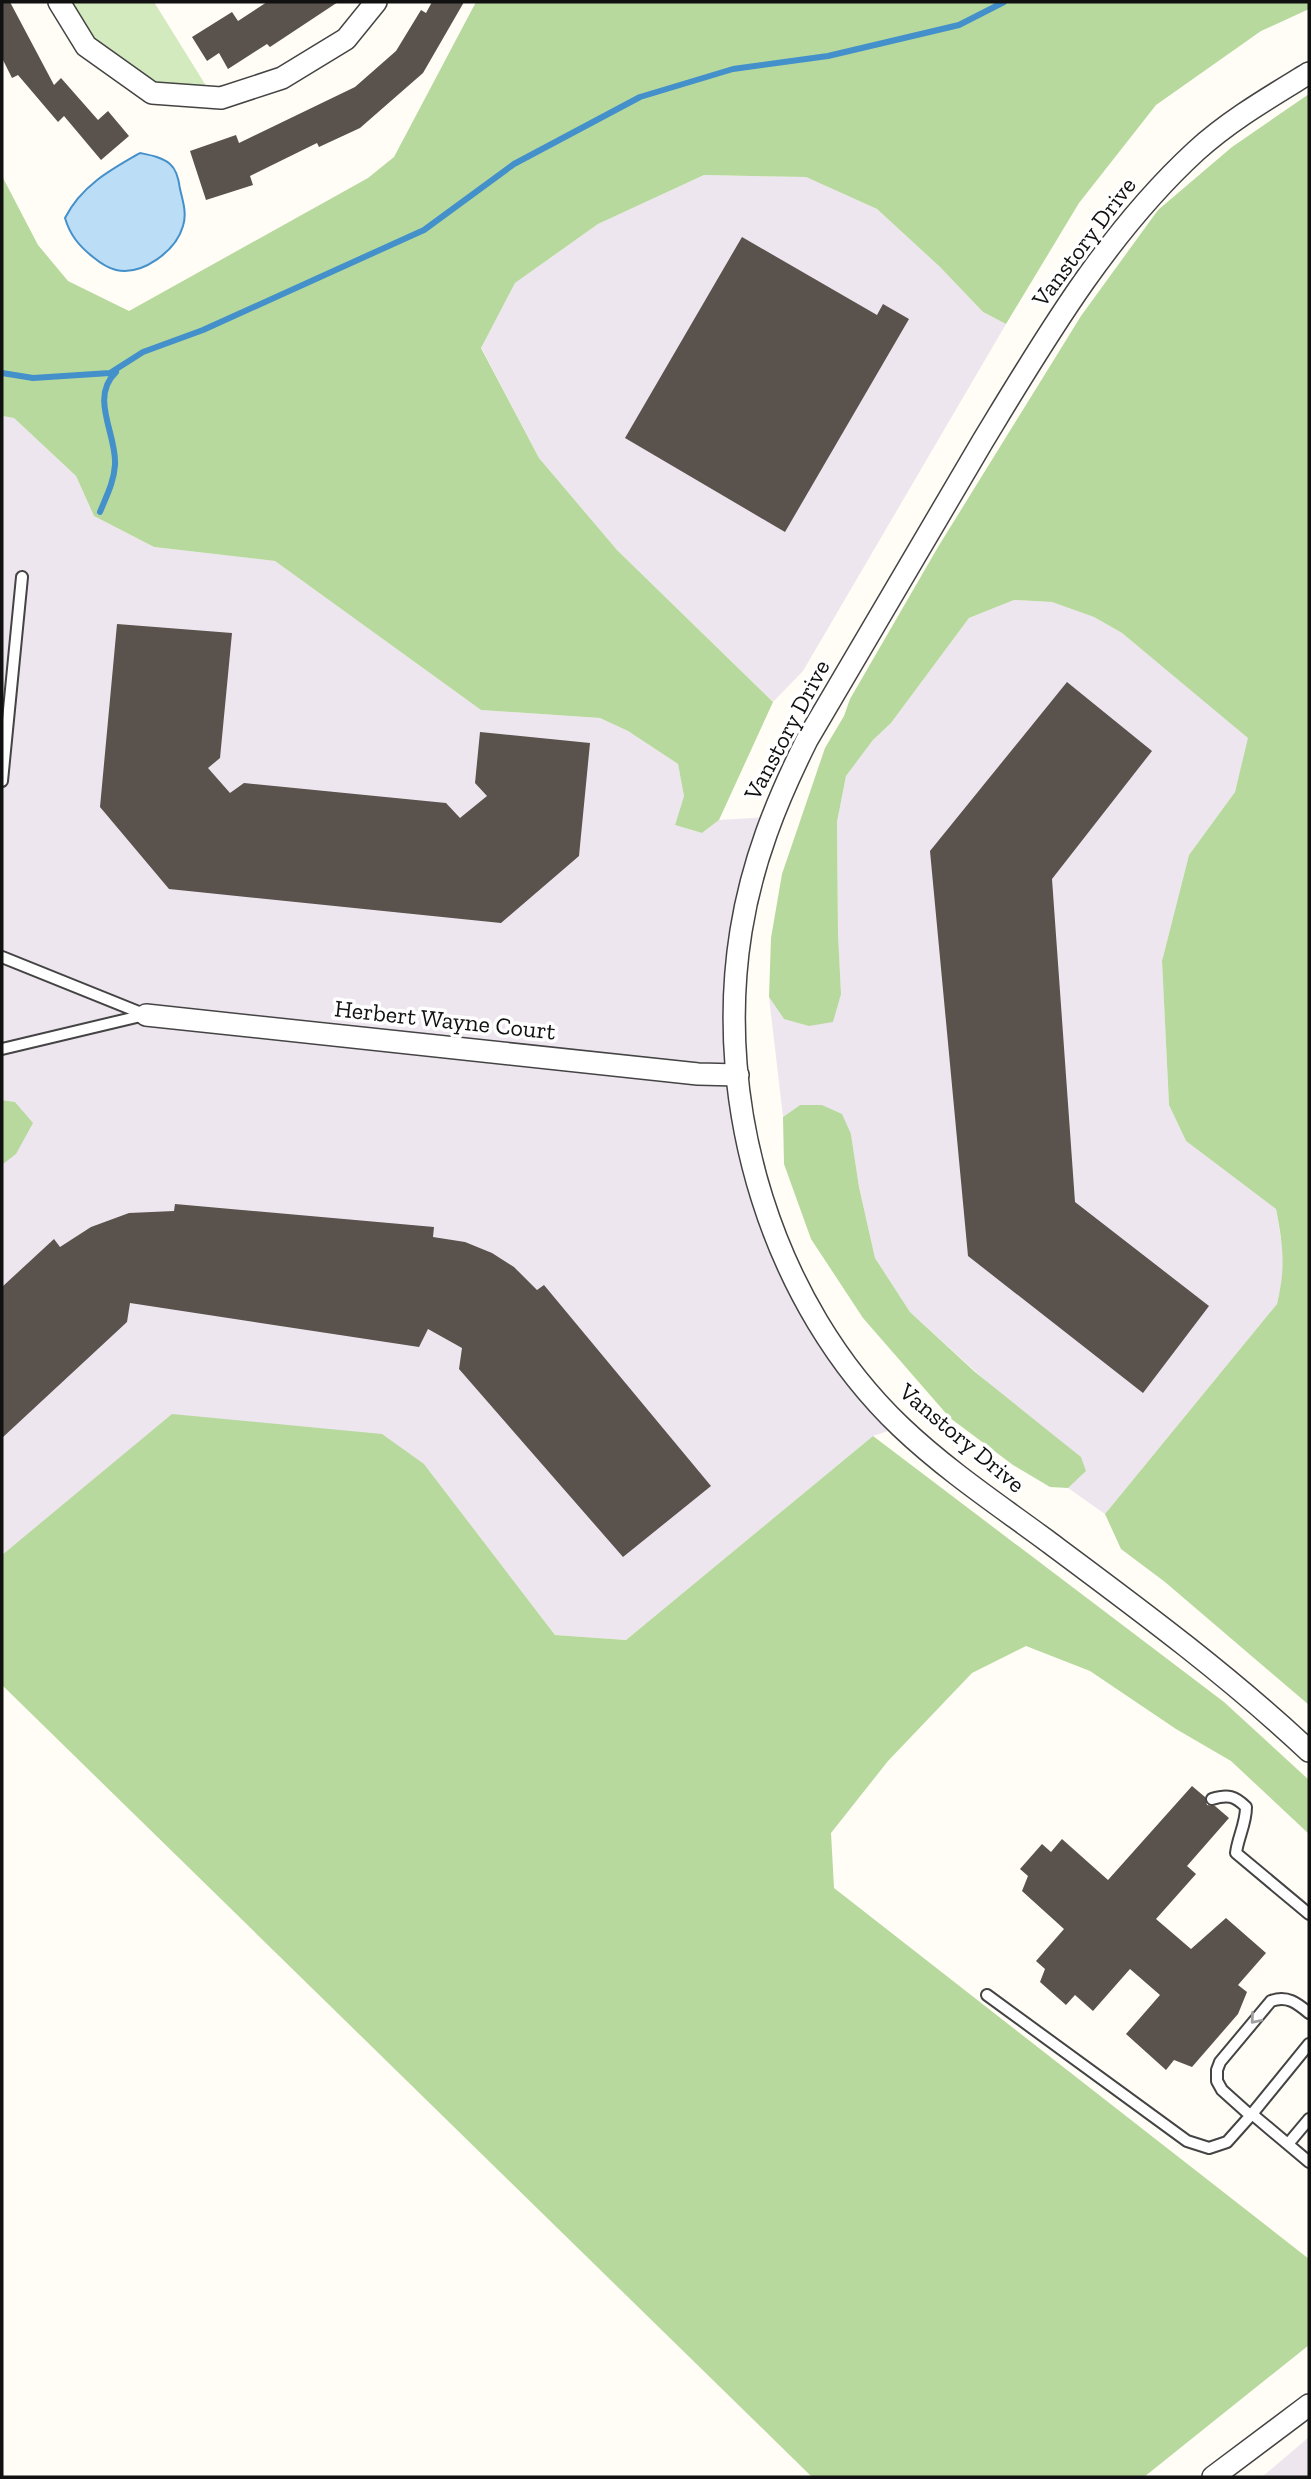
<svg xmlns="http://www.w3.org/2000/svg" width="1311" height="2479" font-family="'Zilla Slab',serif">
  <rect width="100%" height="100%" fill="#fffdf5"/>
  <path fill="#eee6ee" d="M 704,175 L 806,177 L 877,209 L 940,267 L 983,312 L 1006,324 L 803,671 L 773,702 L 617,550 L 539,458 L 481,347 L 515,283 L 598,224 Z
    M 2,416 L 14,418 L 76,476 L 94,516 L 154,547 L 275,561 L 481,710 L 600,718 L 628,731 L 678,764 L 684,796 L 675,825 L 702,833 L 719,820 L 770,817 L 749,889 L 738,1075 L 786,1265 L 900,1427 L 873,1436 L 626,1640 L 555,1635 L 424,1464 L 172,1415 L 2,1555 L 2,1165 L 16,1154 L 15,1102 L 2,1100 Z
    M 1014,600 L 1052,602 L 1094,617 L 1122,633 L 1249,738 L 1235,792 L 1189,855 L 1162,961 L 1169,1105 L 1186,1141 L 1276,1209 L 1284,1257 L 1281,1287 L 1277,1304 L 1105,1514 L 1068,1488 L 1085,1471 L 910,1312 L 875,1258 L 859,1187 L 851,1134 L 822,1105 L 800,1105 L 783,1117 L 769,997 L 784,1019 L 841,994 L 838,933 L 837,822 L 846,776 L 873,740 L 891,723 L 969,618 Z
    M 1309,2437 L 1309,2477 L 1262,2477 Z"/>
  <path fill="#d3e9be" d="M 59,2 L 154,2 L 213,97 L 152,93 L 86,46 Z"/>
  <path fill="#b7d99e" d="M 476,2 L 1309,2 L 1309,9 L 1261,31 L 1156,105 L 1079,203 L 1006,324 L 983,312 L 940,267 L 877,209 L 806,177 L 704,175 L 598,224 L 515,283 L 481,348 L 539,458 L 617,550 L 773,702 L 719,820 L 702,833 L 675,825 L 684,796 L 678,764 L 628,731 L 600,718 L 481,710 L 275,561 L 154,547 L 94,516 L 76,476 L 14,418 L 2,416 L 2,176 L 38,245 L 68,281 L 129,311 L 368,178 L 394,157 Z
    M 1309,94 L 1309,1705 L 1165,1582 L 1121,1549 L 1105,1514 L 1277,1304 C 1286,1267 1283,1245 1276,1209 L 1186,1141 L 1169,1105 L 1162,961 L 1189,855 L 1235,792 L 1248,738 L 1122,633 L 1094,617 L 1052,602 L 1014,600 L 969,618 L 891,723 L 873,740 L 846,776 L 837,822 L 838,933 L 841,994 L 833,1022 L 809,1026 L 784,1019 L 769,997 L 771,938 L 782,874 L 825,748 L 844,716 L 850,699 L 938,547 L 1081,316 L 1158,210 L 1232,147 Z
    M 2,1100 L 15,1102 L 33,1123 L 16,1154 L 2,1165 Z
    M 800,1105 L 822,1105 L 842,1114 L 851,1134 L 859,1187 L 875,1258 L 910,1312 L 975,1372 L 1081,1457 L 1086,1471 L 1068,1488 L 1050,1487 L 1013,1465 L 950,1418 L 863,1318 L 811,1239 L 784,1164 L 783,1117 Z
    M 172,1414 L 382,1434 L 424,1464 L 555,1635 L 626,1640 L 873,1436 L 1224,1702 L 1309,1780 L 1309,1834 L 1231,1761 L 1176,1729 L 1090,1671 L 1026,1646 L 972,1673 L 888,1761 L 831,1833 L 834,1888 L 1309,2259 L 1309,2345 L 1144,2477 L 812,2477 L 2,1685 L 2,1555 Z"/>
  <path fill="#bbddf5" stroke="#4490ca" stroke-width="2" d="M 140,153 C 150,155 162,157 170,164 C 176,169 179,181 180,189 C 183,201 187,214 183,226 C 176,251 142,276 116,270 C 108,268 99,262 93,257 C 79,246 70,235 65,218 C 81,186 110,170 140,153 Z"/>
  <g fill="none" stroke-linecap="round" stroke-linejoin="round">
    <path stroke="#4490ca" stroke-width="6" d="M 2,373 L 33,378 L 110,373 L 143,352 L 203,330 L 424,230 L 514,164 L 640,97 L 733,69 L 828,56 L 959,25 L 1004,2
      M 100,512 C 106,497 114,482 115,465 C 117,434 89,398 116,372"/>
  </g>
  <path fill="#59524d" d="M 2,2 L 10,2 L 54,85 L 61,78 L 98,120 L 108,111 L 129,136 L 101,160 L 64,116 L 58,122 L 18,75 L 12,78 L 2,58 Z
    M 267,2 L 338,2 L 270,47 L 267,44 L 228,69 L 219,53 L 207,61 L 192,37 L 232,12 L 238,21 Z
    M 432,2 L 464,2 L 423,73 L 360,128 L 319,147 L 317,143 L 250,176 L 253,185 L 206,200 L 190,151 L 236,135 L 239,143 L 355,87 L 396,51 L 421,10 L 426,13 Z
    M 742,237 L 877,315 L 883,304 L 909,319 L 785,532 L 625,438 Z
    M 117,624 L 232,633 L 220,758 L 208,768 L 230,793 L 244,783 L 446,803 L 460,818 L 487,796 L 475,783 L 480,732 L 590,743 L 579,856 L 501,923 L 169,889 L 100,807 Z
    M 1067,682 L 1152,751 L 1052,879 L 1075,1202 L 1209,1306 L 1143,1393 L 968,1256 L 930,851 Z
    M 175,1204 L 434,1227 L 433,1237 L 465,1242 L 492,1253 L 514,1267 L 537,1290 L 544,1285 L 711,1486 L 623,1557 L 459,1369 L 462,1348 L 428,1329 L 419,1347 L 130,1303 L 127,1322 L 2,1438 L 2,1287 L 54,1239 L 60,1247 L 91,1227 L 129,1213 L 174,1211 Z
    M 1192,1786 L 1205,1797 L 1207,1805 L 1215,1806 L 1229,1818 L 1187,1866 L 1196,1874 L 1156,1919 L 1191,1949 L 1226,1918 L 1266,1953 L 1238,1985 L 1247,1992 L 1238,2014 L 1192,2067 L 1174,2060 L 1166,2070 L 1126,2034 L 1160,1995 L 1130,1969 L 1093,2011 L 1075,1995 L 1066,2005 L 1040,1982 L 1045,1969 L 1036,1961 L 1064,1929 L 1022,1891 L 1028,1876 L 1020,1869 L 1042,1844 L 1051,1852 L 1062,1839 L 1108,1880 Z"/>
  <g fill="none" stroke-linecap="round" stroke-linejoin="round">
    <defs>
      <path id="service" d="M 2,781 L 22,577
        M 2,957 L 146,1015
        M 2,1049 L 145,1015
        M 1212,1799 C 1228,1794 1235,1796 1246,1807 C 1246,1824 1238,1837 1236,1853 L 1309,1914
        M 987,1995 L 1187,2141 L 1209,2148 L 1227,2142 L 1252,2114 L 1309,2162
        M 1252,2114 L 1309,2044
        M 1251,2116 L 1222,2090 L 1217,2081 L 1217,2070 L 1220,2062 L 1271,2001 C 1287,1995 1297,2003 1309,2013
        M 1288,2144 L 1309,2119"/>
      <path id="minor" d="M 59,2 L 86,46 L 152,93 L 221,98 L 282,78 L 346,39 L 376,2
        M 1309,73 C 1270,97 1230,120 1196,151 C 1107,233 1046,337 984,439 C 925,539 866,640 807,740 C 776,802 752,862 741,931 C 713,1105 772,1304 901,1427 C 945,1469 997,1504 1046,1540 C 1136,1607 1227,1674 1309,1751
        M 146,1015 L 698,1074 L 738,1075
        M 1213,2477 L 1309,2405"/>
    </defs>
    <use href="#service" stroke="#444" stroke-width="14"/>
    <use href="#minor" stroke="#444" stroke-width="24"/>
    <use href="#service" stroke="#fff" stroke-width="10"/>
    <use href="#minor" stroke="#fff" stroke-width="21"/>
  </g>
  <defs><path id="oneway-chevron" d="M-2-3.5L2.5 0L-2 3.5" fill="none" stroke-width="1.6" stroke-linecap="round" stroke-linejoin="round" transform="scale(1.75)"/></defs>
  <use stroke="#a0a0a0" href="#oneway-chevron" transform="translate(1255 2019) rotate(130)"/>
  <g text-anchor="middle" stroke-width="7" stroke-linejoin="round" paint-order="stroke">
    <g font-size="24" fill="#111" stroke="#fff">
      <text transform="translate(1084 242) rotate(-53)" y="8">Vanstory Drive</text>
      <text transform="translate(787 730) rotate(-62)" y="8">Vanstory Drive</text>
      <text transform="translate(445 1020) rotate(6)" y="8">Herbert Wayne Court</text>
      <text transform="translate(962 1438) rotate(40)" y="8">Vanstory Drive</text>
    </g>
  </g>
  <rect width="1311" height="2479" fill="none" stroke="#111111" stroke-width="7"/>
</svg>
